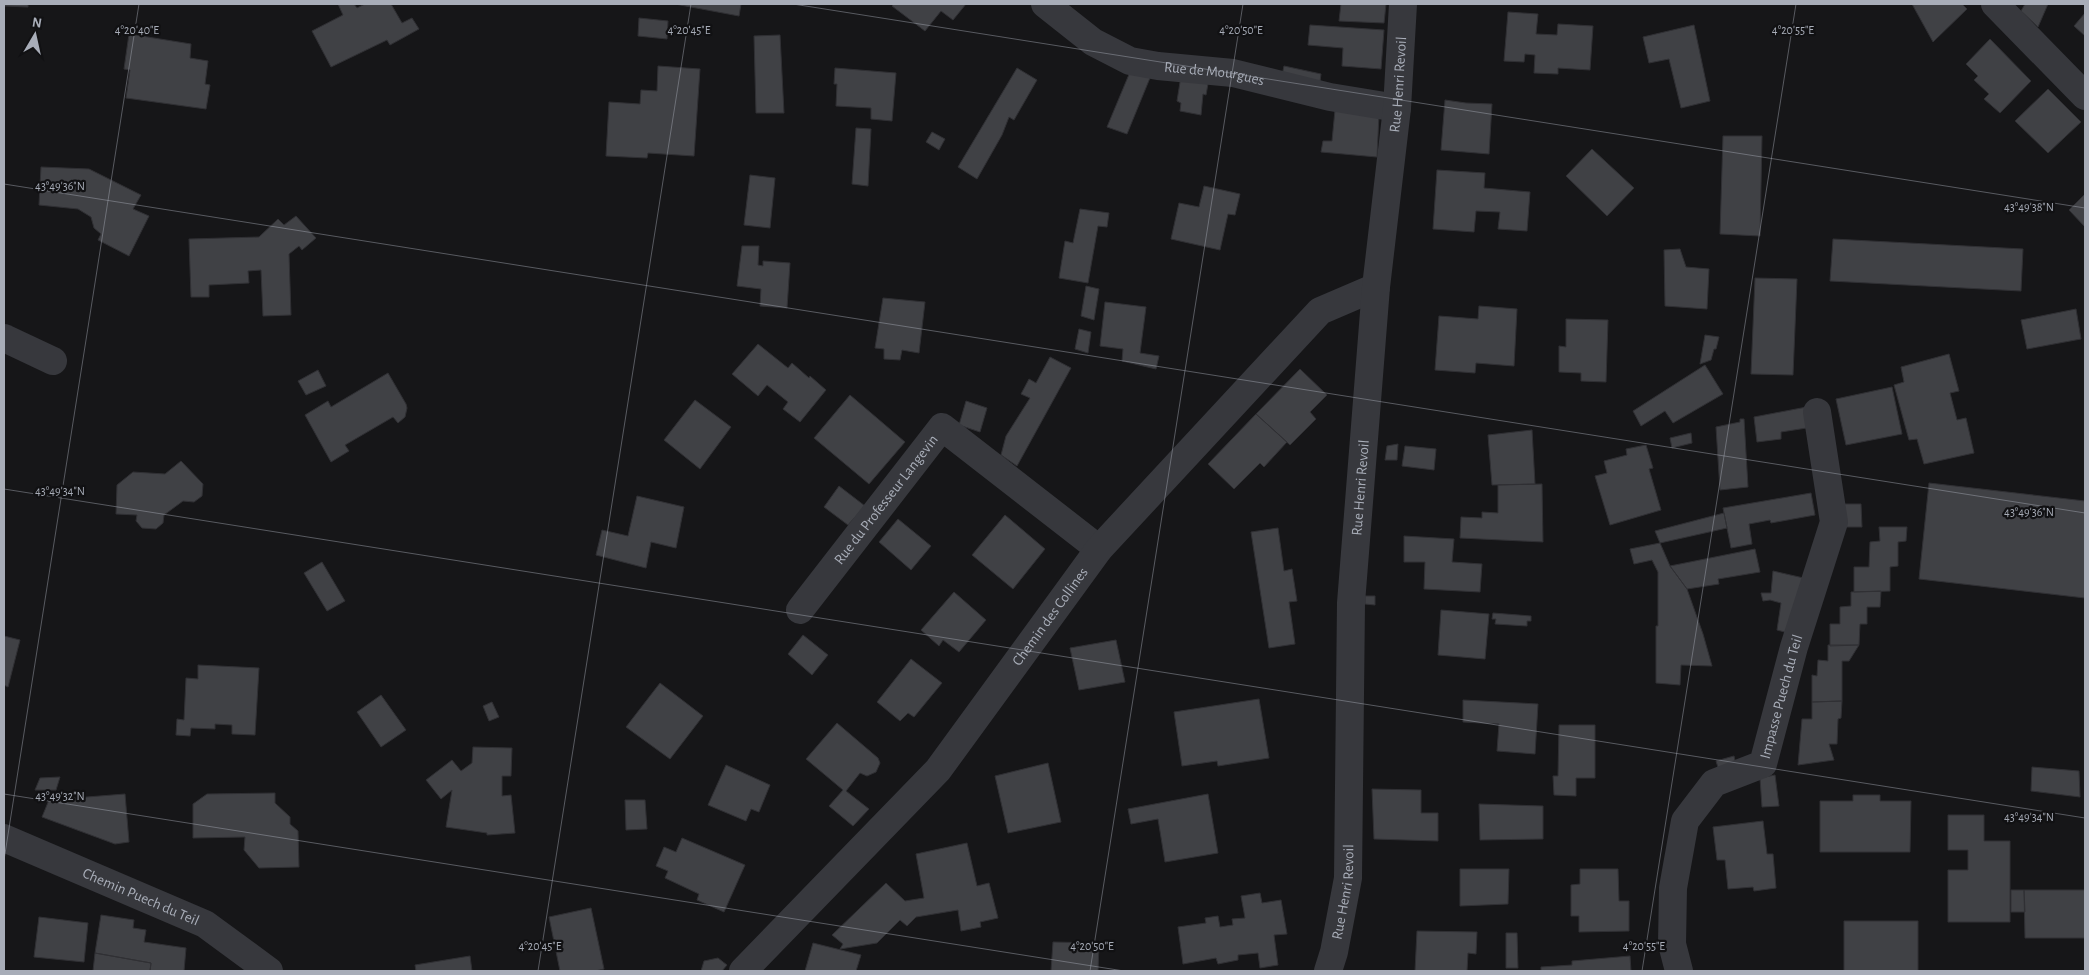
<svg xmlns="http://www.w3.org/2000/svg" width="2089" height="975" font-family="'Alegreya Sans',sans-serif">
  <rect width="100%" height="100%" fill="#161618"/>
  <path fill="#404145" stroke="#303034" d="M 4,4 L 28,4 L 28,7 L 4,6 Z
    M 338,4 L 354,4 L 357,8 L 365,4 L 391,4 L 402,23 L 412,18 L 419,29 L 390,45 L 387,40 L 331,67 L 312,31 L 343,15 Z
    M 675,4 L 741,4 L 739,16 Z
    M 894,4 L 966,4 L 953,20 L 941,11 L 925,31 L 892,6 Z
    M 1341,4 L 1386,4 L 1384,23 L 1339,21 Z
    M 1912,4 L 1962,4 L 1967,9 L 1933,42 Z
    M 2025,4 L 2048,4 L 2038,27 L 2021,11 Z
    M 1508,12 L 1538,14 L 1536,34 L 1557,35 L 1558,24 L 1593,26 L 1590,70 L 1558,68 L 1558,74 L 1534,73 L 1535,55 L 1525,54 L 1524,62 L 1504,61 Z
    M 2085,13 L 2085,36 L 2074,26 Z
    M 639,18 L 668,21 L 667,39 L 638,36 Z
    M 1310,25 L 1384,30 L 1381,69 L 1342,66 L 1343,48 L 1308,45 Z
    M 1694,25 L 1710,101 L 1681,108 L 1669,59 L 1649,63 L 1643,37 Z
    M 129,34 L 191,44 L 190,58 L 208,61 L 205,84 L 210,85 L 206,109 L 126,98 L 130,70 L 124,69 Z
    M 780,35 L 784,113 L 756,113 L 754,36 Z
    M 1990,39 L 2031,81 L 2000,113 L 1984,99 L 1989,94 L 1974,80 L 1978,76 L 1966,64 Z
    M 658,66 L 700,69 L 694,156 L 648,153 L 647,158 L 606,156 L 609,102 L 640,104 L 641,90 L 657,91 Z
    M 1284,66 L 1321,74 L 1319,89 L 1281,80 Z
    M 835,68 L 896,73 L 892,121 L 871,119 L 871,108 L 836,106 L 837,84 L 834,84 Z
    M 1017,68 L 1037,80 L 1014,120 L 1009,117 L 1002,135 L 977,179 L 958,167 Z
    M 1130,72 L 1152,73 L 1127,134 L 1107,127 Z
    M 1181,76 L 1209,78 L 1206,95 L 1203,94 L 1201,115 L 1180,111 L 1181,103 L 1177,101 Z
    M 2048,89 L 2081,122 L 2048,153 L 2015,121 Z
    M 1445,100 L 1466,103 L 1492,104 L 1489,154 L 1441,150 Z
    M 1335,110 L 1379,114 L 1377,157 L 1321,152 L 1323,141 L 1332,141 Z
    M 856,128 L 871,129 L 868,186 L 852,184 Z
    M 932,132 L 945,139 L 939,150 L 926,142 Z
    M 1723,136 L 1762,136 L 1760,236 L 1720,234 Z
    M 1592,149 L 1634,188 L 1607,216 L 1566,176 Z
    M 41,167 L 89,169 L 141,195 L 133,209 L 149,216 L 129,256 L 98,240 L 101,234 L 94,228 L 91,217 L 78,209 L 39,205 Z
    M 1437,170 L 1485,173 L 1484,188 L 1530,192 L 1527,231 L 1498,229 L 1500,212 L 1476,211 L 1474,232 L 1433,229 Z
    M 750,175 L 775,178 L 770,228 L 744,225 Z
    M 1204,186 L 1240,194 L 1235,215 L 1228,214 L 1220,250 L 1171,239 L 1179,203 L 1199,207 Z
    M 2085,194 L 2085,227 L 2069,210 Z
    M 1080,209 L 1109,213 L 1107,227 L 1098,226 L 1088,283 L 1059,278 L 1065,241 L 1073,243 Z
    M 296,216 L 316,238 L 302,250 L 299,246 L 289,254 L 291,315 L 263,316 L 261,270 L 248,271 L 249,283 L 209,285 L 209,297 L 191,297 L 189,239 L 259,237 L 278,219 L 284,225 Z
    M 1833,239 L 2023,249 L 2021,291 L 1830,281 Z
    M 742,246 L 759,246 L 758,265 L 763,266 L 763,261 L 790,263 L 787,308 L 760,306 L 761,289 L 737,286 Z
    M 1680,249 L 1686,267 L 1709,269 L 1707,309 L 1665,306 L 1664,250 Z
    M 1755,278 L 1797,279 L 1793,375 L 1751,374 Z
    M 1086,286 L 1099,289 L 1094,320 L 1081,316 Z
    M 883,298 L 925,302 L 919,353 L 902,350 L 900,360 L 884,359 L 884,349 L 875,348 Z
    M 1105,302 L 1146,307 L 1140,353 L 1159,356 L 1156,369 L 1122,361 L 1123,349 L 1100,346 Z
    M 1479,306 L 1517,309 L 1514,366 L 1476,363 L 1475,373 L 1435,370 L 1439,316 L 1478,319 Z
    M 2076,309 L 2081,339 L 2027,349 L 2021,320 Z
    M 1566,319 L 1608,320 L 1606,382 L 1581,381 L 1581,373 L 1559,372 L 1559,346 L 1566,347 Z
    M 1079,329 L 1091,332 L 1088,353 L 1075,349 Z
    M 1705,335 L 1719,337 L 1716,349 L 1714,349 L 1711,360 L 1700,364 Z
    M 758,344 L 788,368 L 792,363 L 809,378 L 810,376 L 826,390 L 800,422 L 783,409 L 788,402 L 767,385 L 758,396 L 732,374 Z
    M 1949,354 L 1959,391 L 1950,393 L 1957,420 L 1966,418 L 1974,453 L 1924,464 L 1917,439 L 1909,440 L 1894,385 L 1904,382 L 1901,367 Z
    M 1050,357 L 1071,368 L 1017,466 L 1001,455 L 1006,436 L 1030,398 L 1021,394 L 1029,379 L 1036,383 Z
    M 1705,365 L 1723,394 L 1673,423 L 1665,411 L 1641,426 L 1633,411 Z
    M 1300,369 L 1327,395 L 1310,412 L 1316,419 L 1290,445 L 1256,414 Z
    M 318,370 L 326,386 L 306,395 L 298,381 Z
    M 388,373 L 406,404 L 407,408 L 405,417 L 398,423 L 393,417 L 345,445 L 349,451 L 331,462 L 305,415 L 328,401 L 331,407 Z
    M 1892,387 L 1902,434 L 1846,445 L 1836,399 Z
    M 850,395 L 905,442 L 869,484 L 814,438 Z
    M 695,400 L 731,427 L 700,469 L 664,440 Z
    M 966,401 L 987,408 L 980,432 L 959,425 Z
    M 1812,406 L 1813,427 L 1781,432 L 1781,439 L 1757,442 L 1754,417 Z
    M 1256,414 L 1287,442 L 1264,467 L 1260,463 L 1234,489 L 1208,464 Z
    M 1740,419 L 1744,419 L 1748,487 L 1720,490 L 1716,427 L 1740,422 Z
    M 1532,430 L 1535,484 L 1492,485 L 1488,435 Z
    M 1691,433 L 1692,443 L 1672,448 L 1670,438 Z
    M 1398,444 L 1397,460 L 1385,460 L 1387,446 Z
    M 1646,445 L 1653,468 L 1649,469 L 1661,510 L 1610,525 L 1595,476 L 1607,473 L 1604,461 L 1627,455 L 1626,449 Z
    M 1405,446 L 1436,449 L 1434,470 L 1402,466 Z
    M 181,461 L 203,484 L 202,496 L 194,502 L 183,501 L 164,515 L 163,523 L 156,529 L 142,528 L 136,521 L 137,515 L 116,514 L 117,485 L 133,472 L 165,474 Z
    M 1929,483 L 2085,501 L 2085,598 L 1919,579 Z
    M 1542,484 L 1543,542 L 1460,538 L 1461,517 L 1482,518 L 1482,512 L 1498,513 L 1498,485 Z
    M 839,486 L 865,506 L 848,525 L 824,507 Z
    M 1811,493 L 1815,515 L 1771,523 L 1770,520 L 1749,524 L 1752,544 L 1731,548 L 1723,508 Z
    M 637,496 L 684,507 L 676,548 L 651,542 L 646,568 L 596,555 L 602,530 L 628,536 Z
    M 1842,504 L 1861,504 L 1862,527 L 1845,527 Z
    M 1724,513 L 1727,528 L 1660,543 L 1655,531 Z
    M 1005,515 L 1045,549 L 1013,589 L 972,555 Z
    M 898,519 L 931,546 L 911,570 L 879,542 Z
    M 1879,527 L 1907,527 L 1906,541 L 1898,542 L 1898,566 L 1890,567 L 1890,591 L 1854,592 L 1854,567 L 1869,567 L 1870,542 L 1880,541 Z
    M 1278,528 L 1284,571 L 1292,569 L 1297,601 L 1289,602 L 1295,644 L 1269,648 L 1251,532 Z
    M 1404,536 L 1454,539 L 1452,562 L 1482,564 L 1480,592 L 1424,589 L 1425,562 L 1404,562 Z
    M 1660,543 L 1670,566 L 1687,589 L 1703,634 L 1712,666 L 1681,665 L 1680,685 L 1656,683 L 1656,626 L 1658,626 L 1658,572 L 1652,560 L 1634,564 L 1630,549 Z
    M 1755,549 L 1760,572 L 1718,579 L 1719,584 L 1687,589 L 1670,566 Z
    M 322,562 L 345,601 L 327,611 L 304,573 Z
    M 1773,571 L 1808,579 L 1792,634 L 1777,630 L 1781,603 L 1770,600 L 1763,601 L 1761,593 L 1771,593 Z
    M 1881,591 L 1880,607 L 1867,607 L 1867,624 L 1860,624 L 1859,645 L 1830,646 L 1830,624 L 1840,624 L 1840,607 L 1851,606 L 1851,592 Z
    M 954,592 L 986,620 L 959,652 L 943,640 L 939,646 L 921,630 Z
    M 1365,596 L 1375,596 L 1375,605 L 1365,604 Z
    M 1441,610 L 1489,614 L 1485,659 L 1438,655 Z
    M 1493,613 L 1531,616 L 1531,621 L 1527,621 L 1527,626 L 1495,624 L 1496,619 L 1492,619 Z
    M 803,635 L 828,655 L 812,675 L 788,654 Z
    M 4,636 L 20,640 L 8,687 L 4,685 Z
    M 1116,640 L 1125,682 L 1079,690 L 1070,648 Z
    M 1828,645 L 1859,645 L 1849,661 L 1842,661 L 1842,701 L 1812,702 L 1812,675 L 1817,676 L 1818,660 L 1828,661 Z
    M 911,659 L 942,683 L 914,717 L 908,713 L 900,721 L 877,702 Z
    M 198,665 L 259,668 L 255,735 L 232,734 L 232,725 L 215,724 L 215,729 L 191,728 L 190,736 L 176,735 L 177,719 L 184,720 L 186,678 L 198,679 Z
    M 660,683 L 703,716 L 670,759 L 626,727 Z
    M 381,695 L 406,730 L 381,747 L 357,712 Z
    M 1259,699 L 1269,758 L 1218,766 L 1217,761 L 1182,766 L 1174,712 Z
    M 1463,700 L 1538,704 L 1535,754 L 1497,751 L 1499,724 L 1463,722 Z
    M 1842,701 L 1841,718 L 1838,719 L 1837,744 L 1829,744 L 1834,760 L 1798,765 L 1802,719 L 1812,719 L 1812,702 Z
    M 492,702 L 499,717 L 489,721 L 483,706 Z
    M 837,723 L 878,758 L 880,763 L 876,772 L 867,776 L 860,773 L 846,791 L 869,809 L 853,826 L 829,806 L 843,790 L 806,759 Z
    M 1559,725 L 1595,725 L 1595,778 L 1576,778 L 1576,796 L 1554,795 L 1553,776 L 1558,776 Z
    M 473,747 L 512,748 L 511,776 L 502,776 L 502,796 L 511,795 L 515,833 L 487,835 L 487,833 L 446,827 L 452,790 L 441,799 L 426,780 L 452,760 L 461,771 L 472,763 Z
    M 1734,756 L 1737,770 L 1720,774 L 1716,761 Z
    M 1048,763 L 1061,822 L 1008,833 L 995,776 Z
    M 726,765 L 770,785 L 759,812 L 751,809 L 746,821 L 708,805 Z
    M 2032,767 L 2079,771 L 2080,797 L 2031,791 Z
    M 1775,775 L 1779,806 L 1762,807 L 1760,778 Z
    M 60,777 L 56,790 L 35,790 L 40,778 Z
    M 1372,789 L 1421,790 L 1421,813 L 1438,813 L 1438,841 L 1374,839 Z
    M 275,793 L 275,803 L 290,817 L 290,824 L 298,831 L 299,867 L 259,868 L 244,850 L 245,837 L 193,838 L 193,804 L 207,794 Z
    M 125,794 L 129,842 L 115,844 L 42,817 L 49,800 Z
    M 1208,794 L 1218,853 L 1165,862 L 1158,819 L 1131,824 L 1128,809 Z
    M 1853,795 L 1880,795 L 1880,801 L 1911,801 L 1910,852 L 1820,852 L 1820,801 L 1853,801 Z
    M 625,800 L 645,800 L 647,829 L 626,830 Z
    M 1479,804 L 1543,806 L 1543,839 L 1480,840 Z
    M 1948,815 L 1984,815 L 1984,841 L 2010,841 L 2010,922 L 1948,922 L 1948,870 L 1968,870 L 1968,850 L 1948,850 Z
    M 1763,821 L 1767,854 L 1773,854 L 1776,888 L 1754,891 L 1753,887 L 1728,889 L 1725,860 L 1717,860 L 1713,827 Z
    M 682,838 L 745,865 L 724,912 L 697,900 L 699,894 L 665,878 L 668,871 L 656,866 L 664,847 L 676,852 Z
    M 967,843 L 977,886 L 989,883 L 998,918 L 980,922 L 981,927 L 961,931 L 958,910 L 916,917 L 907,926 L 900,920 L 877,943 L 840,949 L 843,944 L 832,935 L 886,883 L 905,901 L 924,898 L 916,854 Z
    M 1460,869 L 1509,869 L 1508,904 L 1460,906 Z
    M 1580,869 L 1618,869 L 1619,901 L 1629,901 L 1629,931 L 1579,932 L 1579,916 L 1571,916 L 1571,885 L 1580,884 Z
    M 2011,890 L 2024,890 L 2025,912 L 2011,912 Z
    M 2024,890 L 2085,890 L 2085,938 L 2025,938 Z
    M 1260,893 L 1262,903 L 1281,900 L 1287,934 L 1274,935 L 1278,965 L 1260,968 L 1258,953 L 1238,955 L 1238,960 L 1218,964 L 1216,958 L 1183,964 L 1178,927 L 1206,923 L 1205,918 L 1218,916 L 1220,927 L 1233,925 L 1232,919 L 1245,918 L 1241,896 Z
    M 591,908 L 604,969 L 595,971 L 560,971 L 549,917 Z
    M 101,915 L 134,920 L 133,928 L 146,930 L 144,942 L 186,948 L 184,971 L 150,971 L 151,963 L 95,953 Z
    M 39,917 L 88,923 L 84,962 L 34,957 Z
    M 1844,921 L 1918,921 L 1918,971 L 1844,971 Z
    M 1417,931 L 1477,932 L 1476,954 L 1468,953 L 1467,971 L 1415,971 Z
    M 1506,933 L 1517,933 L 1518,968 L 1506,968 Z
    M 1053,942 L 1099,943 L 1098,971 L 1051,971 Z
    M 813,943 L 861,955 L 856,971 L 805,971 Z
    M 95,953 L 151,963 L 150,971 L 93,971 Z
    M 470,956 L 472,971 L 416,971 L 415,965 Z
    M 1630,956 L 1631,971 L 1541,971 L 1541,967 L 1572,965 L 1572,961 Z
    M 718,958 L 727,965 L 722,971 L 701,971 L 704,961 Z"/>
  <g fill="none" stroke-linecap="round" stroke-linejoin="round">
    <g stroke="#37383d" stroke-width="28">
      <path id="s1" d="M 1045,4 L 1093,42 L 1130,61 L 1158,66 L 1233,73 L 1330,97 L 1397,108"/>
      <path d="M 1995,4 L 2085,96"/>
      <path d="M 4,338 L 53,361"/>
      <path id="s2" d="M 800,610 L 942,427 L 1099,549"/>
      <path id="s3" d="M 4,838 L 205,924 L 269,971"/>
      <path id="s4" d="M 743,971 L 938,770 L 1099,549 L 1320,311 L 1376,287"/>
      <path id="s5" d="M 1328,971 L 1334,952 L 1348,878 L 1351,603 L 1376,287 L 1397,108 L 1403,4"/>
      <path id="s6" d="M 1679,971 L 1672,944 L 1673,888 L 1685,821 L 1714,783 L 1763,764 L 1794,647 L 1834,522 L 1817,412"/>
    </g>
  </g>
  <path fill="none" stroke="#a8adb8" stroke-width="1" stroke-opacity="0.45" d="M 793,4 L 2085,208M 4,184 L 2085,513M 4,489 L 2085,818M 4,794 L 1124,971M 4,860 L 139,4M 538,971 L 691,4M 1090,971 L 1243,4M 1642,971 L 1796,4"/>
  <g text-anchor="middle" stroke-width="4.5" stroke-linejoin="round" paint-order="stroke">
    <g font-size="15" fill="#a8adb8" stroke="#111113">
      <text dy="5" stroke="none"><textPath href="#s1" startOffset="188">Rue de Mourgues</textPath></text>
      <text dy="5" stroke="none"><textPath href="#s5" startOffset="891">Rue Henri Revoil</textPath></text>
      <text dy="5" stroke="none"><textPath href="#s5" startOffset="486">Rue Henri Revoil</textPath></text>
      <text dy="5" stroke="none"><textPath href="#s2" startOffset="140">Rue du Professeur Langevin</textPath></text>
      <text dy="5" stroke="none"><textPath href="#s4" startOffset="470">Chemin des Collines</textPath></text>
      <text dy="5" stroke="none"><textPath href="#s6" startOffset="322">Impasse Puech du Teil</textPath></text>
      <text dy="5" stroke="none"><textPath href="#s5" startOffset="81">Rue Henri Revoil</textPath></text>
      <text dy="5" stroke="none"><textPath href="#s3" startOffset="149">Chemin Puech du Teil</textPath></text>
    </g>
  </g>
  <g font-size="12" text-anchor="middle" fill="#a8adb8" stroke="#111113" stroke-width="4.5" stroke-linejoin="round" paint-order="stroke">
    <text x="689" y="34">4°20'45"E</text>
    <text x="1241" y="34">4°20'50"E</text>
    <text x="1793" y="34">4°20'55"E</text>
    <text x="137" y="34">4°20'40"E</text>
    <text x="60" y="190">43°49'36"N</text>
    <text x="2029" y="211">43°49'38"N</text>
    <text x="60" y="495">43°49'34"N</text>
    <text x="2029" y="516">43°49'36"N</text>
    <text x="60" y="800">43°49'32"N</text>
    <text x="2029" y="821">43°49'34"N</text>
    <text x="540" y="950">4°20'45"E</text>
    <text x="1092" y="950">4°20'50"E</text>
    <text x="1644" y="950">4°20'55"E</text>
  </g>
  <rect width="2089" height="975" fill="none" stroke="#a8adb8" stroke-width="10"/>
  <g transform="translate(35 35) rotate(9)" stroke="#111113" stroke-width="4" paint-order="stroke">
  <path d="M0-4L9 19L0 12L-9 19Z" fill="#a8adb8"/>
  <text y="-8" font-size="14" font-weight="bold" text-anchor="middle" fill="#a8adb8">N</text>
  </g>
</svg>
